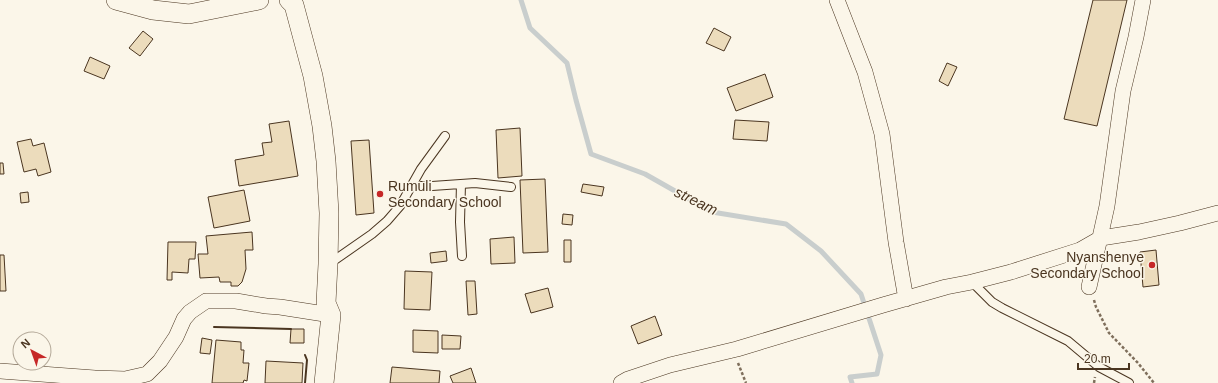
<svg xmlns="http://www.w3.org/2000/svg" width="1218" height="383" font-family="Helvetica,sans-serif">
  <rect width="100%" height="100%" fill="#fbf6e9"/>
  <g fill="none" stroke-linecap="round" stroke-linejoin="round">
    <path stroke="#c9cecd" stroke-width="5" d="M 521,0 L 530,28 L 567,63 L 576,100 L 591,154 L 645,174 L 712,212 L 786,224 L 821,251 L 861,294 L 881,355 L 877,374 L 850,377 L 852,383"/>
  </g>
  <path fill="#ecdcbc" stroke="#4a3520" d="M 1093,0 L 1127,0 L 1097,126 L 1064,119 Z
    M 714,28 L 731,37 L 724,51 L 706,43 Z
    M 143,31 L 153,39 L 140,56 L 129,48 Z
    M 90,57 L 110,66 L 104,79 L 84,71 Z
    M 947,63 L 957,67 L 948,86 L 939,81 Z
    M 765,74 L 773,97 L 736,111 L 727,88 Z
    M 735,120 L 769,122 L 767,141 L 733,139 Z
    M 289,121 L 298,176 L 239,186 L 235,160 L 264,155 L 262,143 L 272,142 L 269,124 Z
    M 520,128 L 522,176 L 498,178 L 496,130 Z
    M 31,139 L 33,146 L 44,143 L 51,172 L 38,176 L 36,169 L 24,172 L 17,142 Z
    M 369,140 L 374,213 L 356,215 L 351,141 Z
    M 0,163 L 3,163 L 4,174 L 0,174 Z
    M 545,179 L 548,252 L 523,253 L 520,180 Z
    M 583,184 L 604,187 L 602,196 L 581,192 Z
    M 244,190 L 250,221 L 214,228 L 208,197 Z
    M 28,192 L 29,202 L 21,203 L 20,193 Z
    M 563,214 L 573,215 L 572,225 L 562,224 Z
    M 252,232 L 253,250 L 245,250 L 246,269 L 242,282 L 238,286 L 231,286 L 231,282 L 220,282 L 219,277 L 200,278 L 198,254 L 208,254 L 206,236 Z
    M 514,237 L 515,263 L 491,264 L 490,239 Z
    M 564,240 L 571,240 L 571,262 L 564,262 Z
    M 168,242 L 196,242 L 195,259 L 189,259 L 188,273 L 172,272 L 172,280 L 167,280 Z
    M 1156,250 L 1159,285 L 1143,287 L 1140,252 Z
    M 446,251 L 447,261 L 431,263 L 430,253 Z
    M 0,255 L 4,255 L 6,291 L 0,291 Z
    M 405,271 L 432,272 L 430,310 L 404,309 Z
    M 466,281 L 475,281 L 477,314 L 468,315 Z
    M 548,288 L 553,307 L 531,313 L 525,294 Z
    M 655,316 L 662,335 L 638,344 L 631,326 Z
    M 291,329 L 304,329 L 304,343 L 290,343 Z
    M 413,330 L 438,331 L 438,353 L 413,352 Z
    M 442,335 L 461,336 L 460,349 L 442,349 Z
    M 202,338 L 212,340 L 210,354 L 200,353 Z
    M 216,340 L 241,342 L 241,350 L 244,350 L 243,363 L 249,363 L 247,381 L 244,380 L 243,383 L 212,383 Z
    M 266,361 L 303,363 L 302,383 L 265,383 Z
    M 392,367 L 440,371 L 439,383 L 390,383 Z
    M 471,368 L 476,383 L 453,383 L 450,376 Z"/>
  <g fill="none" stroke-linecap="round" stroke-linejoin="round">
    <defs>
      <path id="service" d="M 461,184 L 460,222 L 462,256
        M 412,186 L 432,186 L 475,183 L 511,187
        M 329,264 L 372,234 L 387,221 L 400,206 L 421,169 L 445,136
        M 972,282 L 992,302 L 1002,308 L 1068,341 L 1099,367 L 1129,383"/>
      <path id="minor" d="M 837,0 L 865,72 L 882,134 L 896,242 L 906,299
        M 1089,287 L 1107,206 L 1123,91 L 1136,37 L 1143,0
        M 0,371 L 95,378 L 125,379 L 147,374 L 160,361 L 176,337 L 184,319 L 190,312 L 206,301 L 236,301 L 266,306 L 280,307 L 331,315
        M 621,383 L 628,379 L 670,365 L 737,349 L 883,305 L 946,287 L 972,282 L 1011,272 L 1080,250 L 1101,238 L 1139,232 L 1180,223 L 1218,213"/>
      <path id="tertiary" d="M 116,0 L 153,10 L 189,14 L 259,0
        M 289,0 L 294,5 L 313,76 L 322,126 L 326,161 L 329,213 L 328,264 L 326,303 L 331,315 L 324,383"/>
    </defs>
    <use href="#service" stroke="#4a3520" stroke-width="10"/>
    <use href="#minor" stroke="#4a3520" stroke-width="16"/>
    <use href="#tertiary" stroke="#4a3520" stroke-width="20"/>
    <path stroke="#7f6f5c" stroke-width="2.5" stroke-dasharray="3 2" stroke-linecap="butt" d="M 1094,300 L 1096,307 L 1109,333 L 1138,363 L 1154,383
      M 738,363 L 746,383
      M 1094,383 L 1095,377"/>
    <use href="#service" stroke="#fbf6e9" stroke-width="8"/>
    <use href="#minor" stroke="#fbf6e9" stroke-width="15"/>
    <use href="#tertiary" stroke="#fbf6e9" stroke-width="19"/>
    <path stroke="#4a3520" stroke-width="2" d="M 214,327 L 291,329
      M 305,355 L 307,360 L 305,383"/>
  </g>
  <g fill="#c62828" stroke="#fbf6e9" stroke-width="1.5">
    <circle cx="380" cy="194" r="4"/>
    <circle cx="1152" cy="265" r="4"/>
  </g>
  <g text-anchor="middle" stroke-width="3" stroke-linejoin="round" paint-order="stroke">
    <g font-size="14" fill="#4a3520" stroke="#fbf6e9" text-anchor="start">
      <text x="388" y="191">Rumuli<tspan x="388" dy="16">Secondary School</tspan></text>
      <text x="1144" y="262" text-anchor="end">Nyanshenye<tspan x="1144" dy="16">Secondary School</tspan></text>
    </g>
    <g font-size="15" font-style="italic" fill="#4a3520" stroke="#fbf6e9">
      <text transform="translate(696 201) rotate(26)" y="5">stream</text>
    </g>
  </g>
  <g transform="translate(32 351) rotate(319)"><circle r="19" fill="#fbf6e9" stroke="#b4a999"/>
  <path d="M0-3L7 15L0 10L-7 15Z" fill="#c62828"/>
  <text y="-6" font-size="11" font-weight="bold" text-anchor="middle" fill="#4a3520">N</text>
  </g>
  <path d="M1078 363v6h51v-6" fill="none" stroke="#4a3520" stroke-width="2"/>
  <text x="1084" y="363" font-size="12" fill="#4a3520" stroke="#fbf6e9" stroke-width="3" paint-order="stroke">20 m</text>
</svg>
